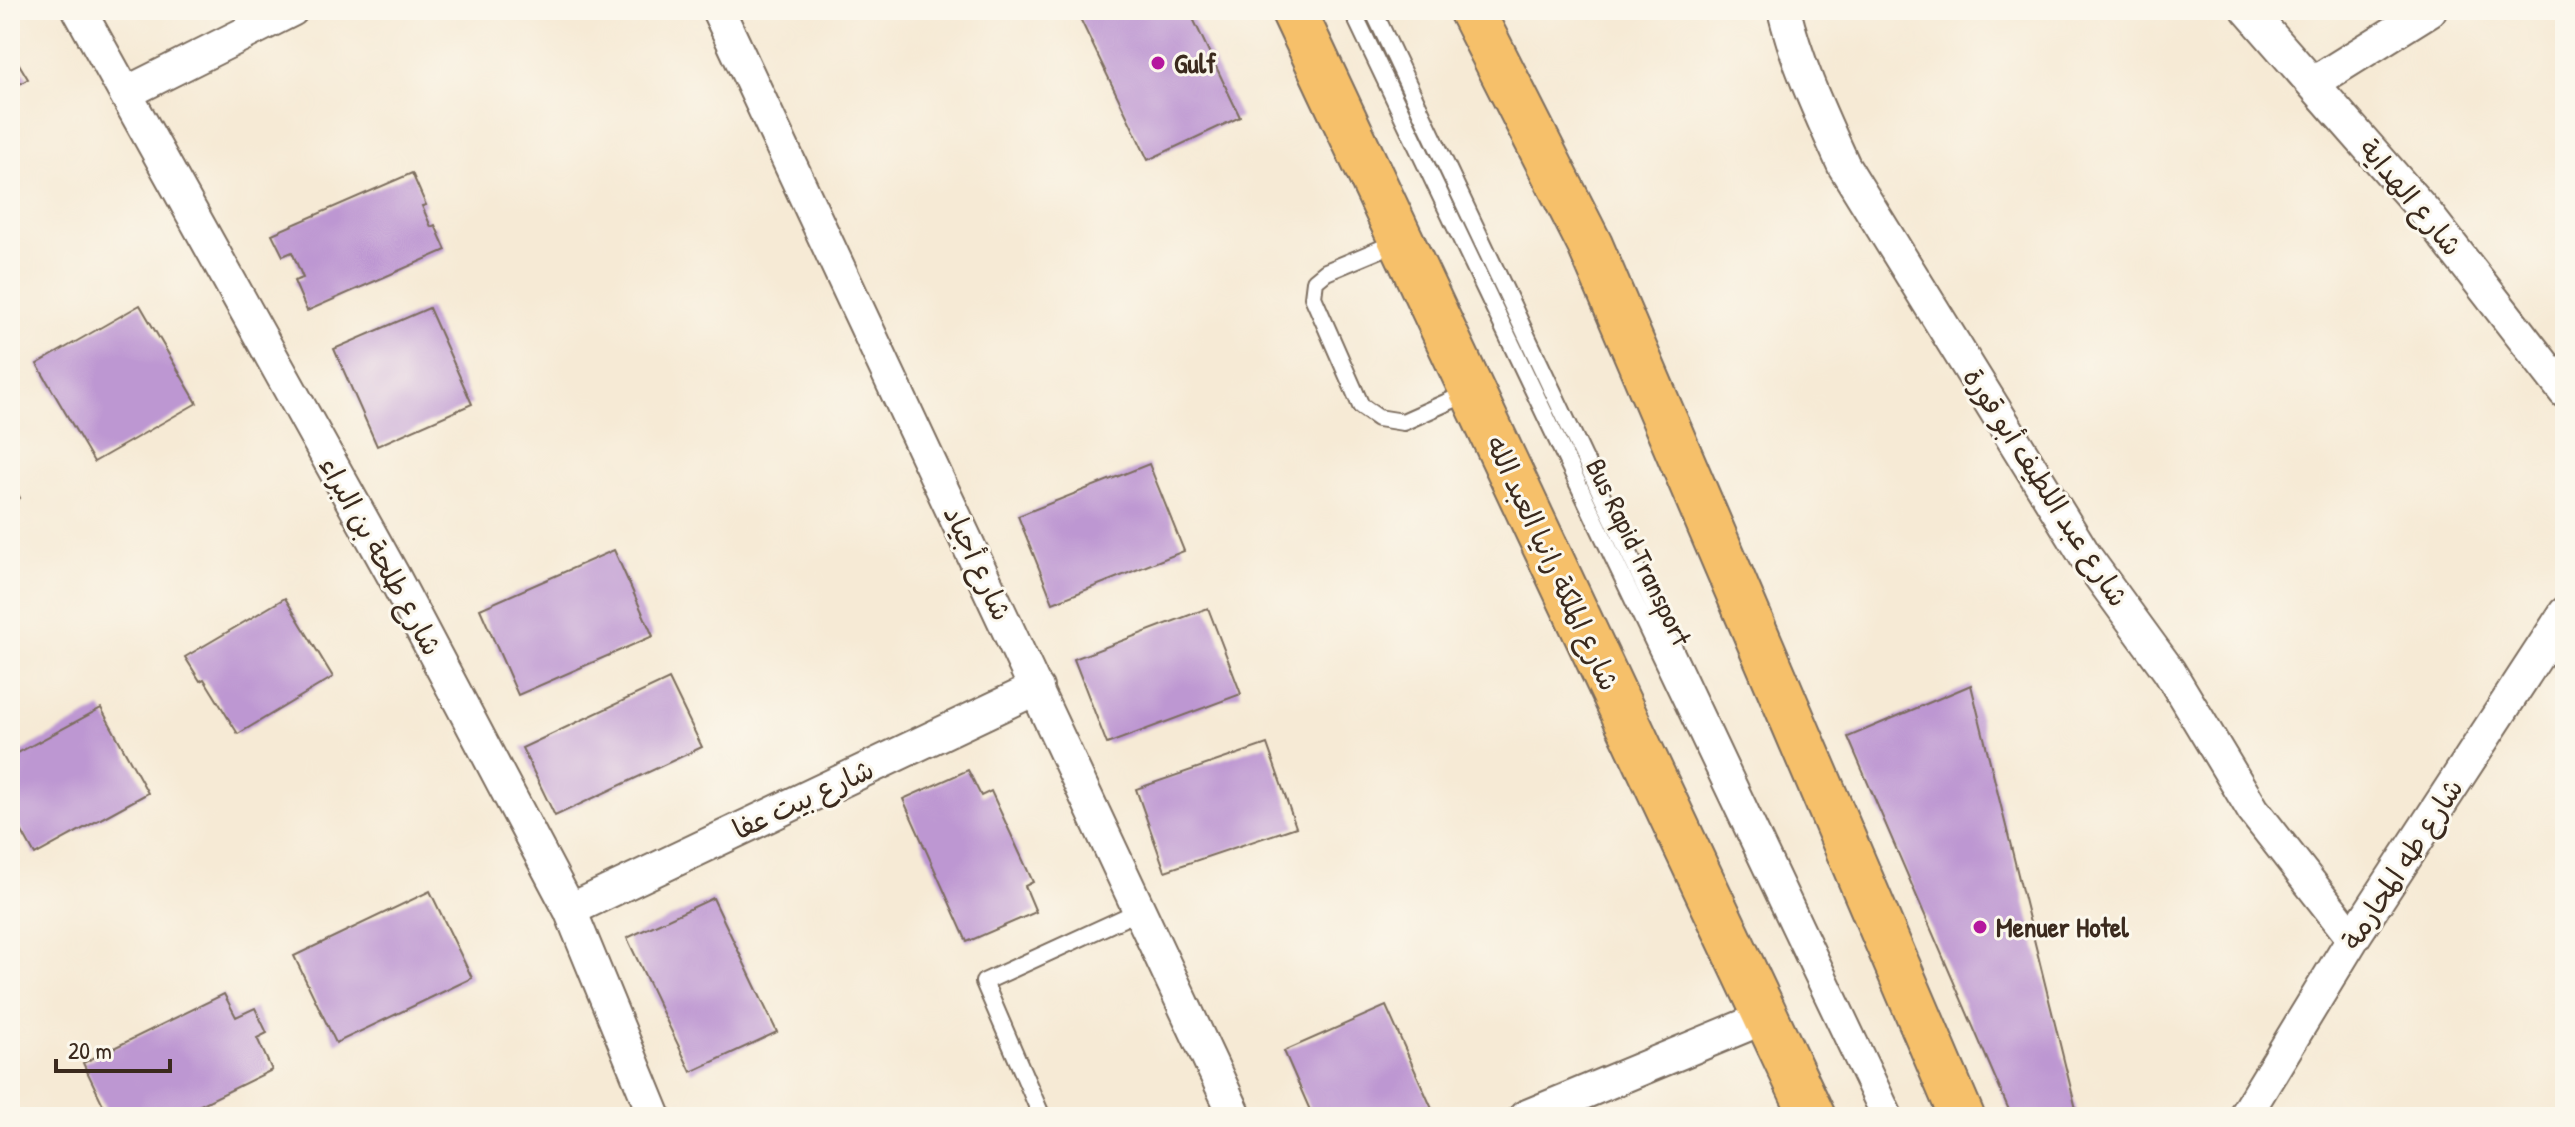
<svg xmlns="http://www.w3.org/2000/svg" width="2575" height="1127" font-family="'Patrick Hand','Playpen Sans Arabic',sans-serif">
  <rect width="100%" height="100%" fill="#fbf7ec"/>
  <filter id="ink" filterUnits="userSpaceOnUse"><feTurbulence type="fractalNoise" baseFrequency=".0125" numOctaves="2"/><feDisplacementMap in="SourceGraphic" scale="16" xChannelSelector="R" yChannelSelector="G"/><feConvolveMatrix kernelMatrix="1 2 1 2 8 2 1 2 1" color-interpolation-filters="sRGB"/></filter>
  <filter id="wash" filterUnits="userSpaceOnUse"><feTurbulence type="fractalNoise" baseFrequency=".006" numOctaves="4" result="noise"/><feDisplacementMap in="SourceGraphic" scale="32" xChannelSelector="R" yChannelSelector="G"/><feGaussianBlur stdDeviation="1.8" result="paint"/><feColorMatrix in="noise" values="0 0 0 0 0 0 0 0 0 0 0 0 0 0 0 0 0 1.4 0 .05"/><feComposite in="paint" operator="in"/></filter>
  <g filter="url(#wash)">
    <rect width="100%" height="100%" fill="#f6ead5"/>
    <g id="blocks">
      <path fill="#bd97d2" d="M 1076,10 L 1189,10 L 1240,117 L 1148,160 Z
        M 10,49 L 28,79 L 10,90 Z
        M 412,173 L 426,205 L 422,206 L 431,227 L 435,225 L 446,250 L 307,311 L 294,281 L 303,278 L 292,252 L 283,256 L 272,234 Z
        M 140,305 L 197,403 L 94,462 L 37,364 Z
        M 429,308 L 472,404 L 377,446 L 334,349 Z
        M 1149,464 L 1184,551 L 1053,603 L 1018,516 Z
        M 10,480 L 20,498 L 10,504 Z
        M 614,550 L 653,636 L 518,695 L 480,609 Z
        M 285,598 L 333,677 L 238,734 L 204,679 L 200,681 L 185,657 Z
        M 1208,608 L 1241,694 L 1107,744 L 1074,659 Z
        M 669,679 L 702,747 L 555,816 L 522,748 Z
        M 1971,685 L 2078,1117 L 2012,1117 L 1848,737 Z
        M 101,708 L 148,793 L 35,855 L 10,810 L 10,757 Z
        M 1267,744 L 1296,827 L 1165,871 L 1136,789 Z
        M 968,770 L 981,796 L 991,791 L 1033,882 L 1025,886 L 1036,912 L 967,942 L 903,799 Z
        M 430,891 L 472,978 L 336,1043 L 294,956 Z
        M 713,898 L 777,1032 L 691,1072 L 627,938 Z
        M 224,994 L 236,1017 L 255,1008 L 267,1033 L 257,1038 L 272,1070 L 176,1117 L 109,1117 L 83,1063 Z
        M 1386,1006 L 1433,1111 L 1419,1117 L 1313,1117 L 1284,1051 Z"/>
    </g>
  </g>
  <g filter="url(#ink)">
    <use href="#blocks" fill-opacity="0" stroke="#7c6d5e" stroke-width="2"/>
    <g fill="none" stroke-linecap="round" stroke-linejoin="round">
      <defs>
        <path id="lane" d="M 1352,10 L 1880,1117
          M 1373,10 L 1895,1117
          M 1400,241 L 1326,272 L 1315,281 L 1313,297 L 1361,406 L 1378,418 L 1403,422 L 1470,392
          M 1042,1117 L 984,982 L 1141,910"/>
        <path id="street" d="M 79,10 L 393,575 L 570,910 L 655,1117
          M 718,10 L 1236,1117
          M 1784,10 C 1797,64 1821,115 1844,166 L 2086,557 L 2169,671 L 2253,810 L 2353,938
          M 2248,10 L 2426,213 L 2565,392
          M 2313,83 L 2430,10
          M 126,93 L 292,10
          M 570,910 L 1037,688
          M 1525,1117 L 1766,1017
          M 2244,1117 L 2353,938 L 2565,613"/>
        <path id="primary" d="M 1293,10 L 1813,1117
          M 1471,10 L 1590,245 L 1962,1117"/>
      </defs>
      <use href="#lane" stroke="#7c6d5e" stroke-width="20"/>
      <use href="#street" stroke="#7c6d5e" stroke-width="36"/>
      <use href="#primary" stroke="#7c6d5e" stroke-width="48"/>
      <use href="#lane" stroke="#fff" stroke-width="16"/>
      <use href="#street" stroke="#fff" stroke-width="32"/>
      <use href="#primary" stroke="#f6c06b" stroke-width="44"/>
    </g>
  </g>
  <g fill="#b5179e" stroke="#fbf7ec" stroke-width="3">
    <circle cx="1158" cy="63" r="8"/>
    <circle cx="1980" cy="927" r="8"/>
  </g>
  <g text-anchor="middle" stroke-width="6" stroke-linejoin="round" paint-order="stroke">
    <g font-size="28" font-weight="bold" fill="#3b2a1e" stroke="#fbf7ec" text-anchor="start">
      <text x="1174" y="73">Gulf</text>
      <text x="1996" y="937">Menuer Hotel</text>
    </g>
    <g font-size="28" fill="#3b2a1e" stroke="#fbf7ec">
      <text transform="translate(2411 197) rotate(50)" y="10">شارع الهداية</text>
      <text transform="translate(2046 487) rotate(57)" y="10">شارع عبد اللطيف أبو قورة</text>
      <text transform="translate(1639 552) rotate(64)" y="10">Bus Rapid Transport</text>
      <text transform="translate(381 556) rotate(61)" y="10">شارع طلحة بن البراء</text>
      <text transform="translate(978 563) rotate(65)" y="10">شارع أجياد</text>
      <text transform="translate(1553 563) rotate(65)" y="10">شارع الملكة رانيا العبد الله</text>
      <text transform="translate(803 799) rotate(-25)" y="10">شارع بيت عفا</text>
      <text transform="translate(2402 864) rotate(-57)" y="10">شارع طه المحارمة</text>
    </g>
  </g>
  <rect width="2575" height="1127" fill="none" stroke="#fbf7ec" stroke-width="40"/>
  <path d="M56 1059v12h114v-12" fill="none" stroke="#3b2a1e" stroke-width="4"/>
  <text x="68" y="1059" font-size="24" fill="#3b2a1e" stroke="#fbf7ec" stroke-width="6" paint-order="stroke">20 m</text>
</svg>
